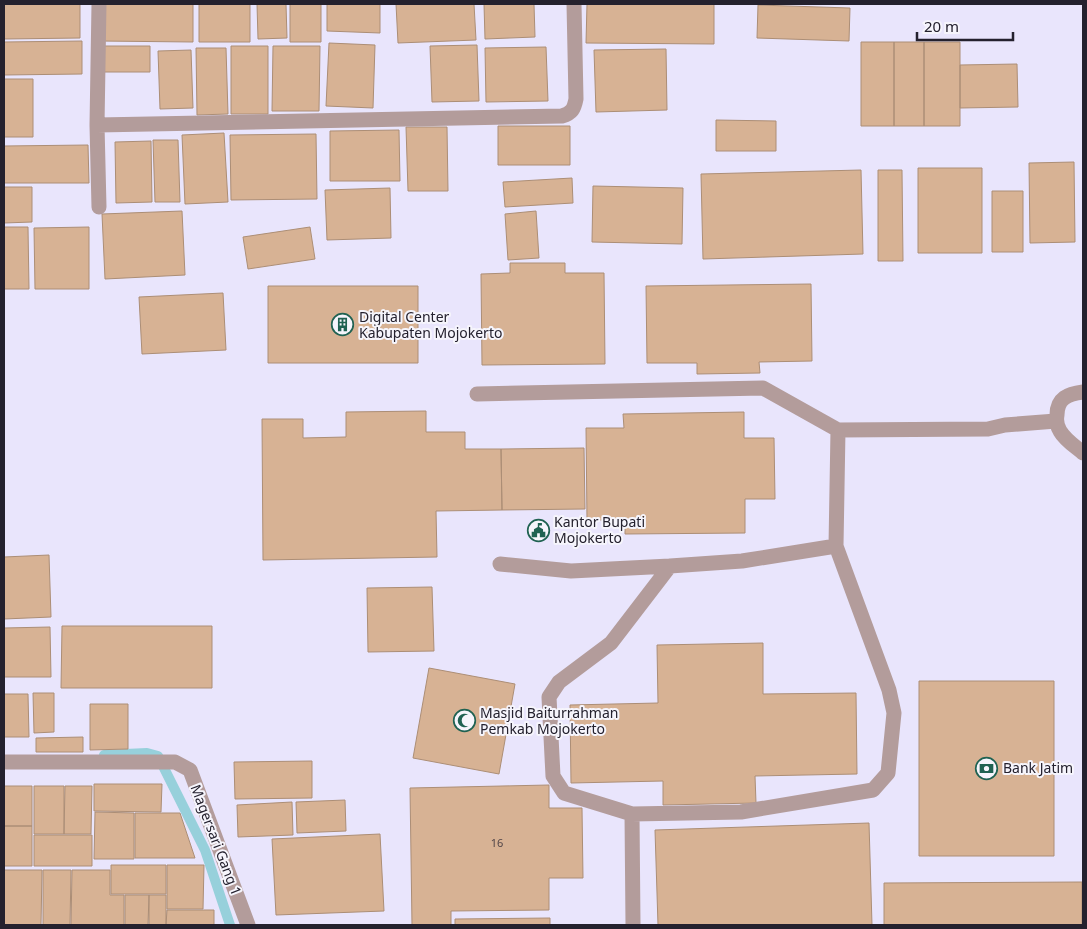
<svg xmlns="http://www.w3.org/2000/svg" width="1087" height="929" font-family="'Noto Sans',sans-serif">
  <rect width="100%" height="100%" fill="#e9e5fc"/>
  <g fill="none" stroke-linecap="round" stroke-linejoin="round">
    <path stroke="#97d0db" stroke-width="10" d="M 104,755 L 147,753 L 158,756 L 205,850 L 230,925"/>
  </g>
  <path fill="#d7b294" stroke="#ac8e76" d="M 4,4 L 80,4 L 80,38 L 4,39 Z
    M 99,4 L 193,4 L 193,42 L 99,41 Z
    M 199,4 L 250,4 L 250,42 L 199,42 Z
    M 257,4 L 286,4 L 287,38 L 258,39 Z
    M 290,4 L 321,4 L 321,42 L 290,42 Z
    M 327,4 L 380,4 L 380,33 L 327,31 Z
    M 396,4 L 474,4 L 476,40 L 398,43 Z
    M 484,4 L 534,4 L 535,37 L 485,39 Z
    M 587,4 L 714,4 L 714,44 L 586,43 Z
    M 758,5 L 850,8 L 849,41 L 757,38 Z
    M 82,41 L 82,74 L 4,75 L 4,42 Z
    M 861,42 L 894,42 L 894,126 L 861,126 Z
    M 894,42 L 924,42 L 924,126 L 894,126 Z
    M 924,42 L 960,42 L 960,126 L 924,126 Z
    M 329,43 L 375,45 L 373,108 L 326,106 Z
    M 477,45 L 479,101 L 432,102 L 430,46 Z
    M 103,46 L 150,46 L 150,72 L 103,72 Z
    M 231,46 L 268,46 L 268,114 L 231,114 Z
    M 273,46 L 320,46 L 319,111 L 272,111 Z
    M 546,47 L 548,101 L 486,102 L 485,48 Z
    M 196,48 L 226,48 L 228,114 L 197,115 Z
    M 666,49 L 667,110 L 596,112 L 594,50 Z
    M 191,50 L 193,108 L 160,109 L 158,51 Z
    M 1017,64 L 1018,107 L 960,108 L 960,65 Z
    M 4,79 L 33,79 L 33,137 L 4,137 Z
    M 716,120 L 776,121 L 776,151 L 716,151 Z
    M 498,126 L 570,126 L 570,165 L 498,165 Z
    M 406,127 L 447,127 L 448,191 L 408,191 Z
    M 399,130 L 400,181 L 330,181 L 330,131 Z
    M 224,133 L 228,202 L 185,204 L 182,135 Z
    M 316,134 L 317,199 L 231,200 L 230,135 Z
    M 153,140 L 178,140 L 180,202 L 155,202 Z
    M 151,141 L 152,202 L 116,203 L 115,142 Z
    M 88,145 L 89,183 L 4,183 L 4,146 Z
    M 1074,162 L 1075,242 L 1030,243 L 1029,163 Z
    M 918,168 L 982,168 L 982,253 L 918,253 Z
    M 861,170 L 863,254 L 703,259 L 701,174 Z
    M 878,170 L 902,170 L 903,261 L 878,261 Z
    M 572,178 L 573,203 L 505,207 L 503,182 Z
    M 593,186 L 683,188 L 682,244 L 592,242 Z
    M 4,187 L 32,187 L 32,222 L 4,223 Z
    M 390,188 L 391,238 L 327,240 L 325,190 Z
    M 992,191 L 1023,191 L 1023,252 L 992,252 Z
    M 182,211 L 185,275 L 105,279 L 102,214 Z
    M 536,211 L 539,258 L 508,260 L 505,214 Z
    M 4,227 L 28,227 L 29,289 L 4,289 Z
    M 89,227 L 89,289 L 35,289 L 34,228 Z
    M 310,227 L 315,259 L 248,269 L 243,237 Z
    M 510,263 L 565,263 L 565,273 L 604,273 L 605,364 L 482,365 L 481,274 L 510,273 Z
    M 811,284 L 812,361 L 759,362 L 760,373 L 697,374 L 697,363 L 647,363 L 646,286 Z
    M 268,286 L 418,286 L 418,363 L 268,363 Z
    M 223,293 L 226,350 L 142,354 L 139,297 Z
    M 426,411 L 426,432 L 465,432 L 465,449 L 501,449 L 502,510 L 436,511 L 437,557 L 263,560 L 262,419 L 303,419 L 303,438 L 346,437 L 346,412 Z
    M 744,412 L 744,438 L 774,438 L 775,499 L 745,499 L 745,533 L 625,534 L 625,520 L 587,520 L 586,428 L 624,428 L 623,414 Z
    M 584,448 L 585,509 L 502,510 L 501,449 Z
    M 49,555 L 51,617 L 4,619 L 4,557 Z
    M 432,587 L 434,651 L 368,652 L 367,588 Z
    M 62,626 L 212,626 L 212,688 L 61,688 Z
    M 50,627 L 51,677 L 4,677 L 4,628 Z
    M 763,643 L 763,694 L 856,693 L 857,774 L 755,776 L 756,803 L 663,805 L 663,781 L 571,783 L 570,705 L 658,703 L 657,645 Z
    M 429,668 L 515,684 L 499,774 L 413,758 Z
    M 919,681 L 1054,681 L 1054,856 L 919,856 Z
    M 33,693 L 54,693 L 54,732 L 34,733 Z
    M 4,694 L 28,694 L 29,737 L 4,737 Z
    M 90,704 L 128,704 L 128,749 L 90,750 Z
    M 83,737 L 83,752 L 36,752 L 36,738 Z
    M 312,761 L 312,798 L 235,799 L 234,762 Z
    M 94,784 L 162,784 L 161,812 L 94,811 Z
    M 549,785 L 549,808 L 582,808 L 583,878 L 549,878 L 549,910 L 451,911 L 451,925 L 412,925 L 410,788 Z
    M 4,786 L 32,786 L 32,826 L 4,826 Z
    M 34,786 L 64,786 L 64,834 L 34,834 Z
    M 65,786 L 92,786 L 91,834 L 64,834 Z
    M 345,800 L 346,831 L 297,833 L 296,802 Z
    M 292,802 L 293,835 L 238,837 L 237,805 Z
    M 95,812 L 134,813 L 134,859 L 94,859 Z
    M 135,813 L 180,813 L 195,858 L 135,858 Z
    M 869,823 L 872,925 L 658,925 L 655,830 Z
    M 4,826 L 32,826 L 32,866 L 4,866 Z
    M 380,834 L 384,911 L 276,915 L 272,839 Z
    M 34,835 L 92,835 L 92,866 L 34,866 Z
    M 111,865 L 166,865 L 166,894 L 111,894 Z
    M 167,865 L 204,865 L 203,909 L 167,909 Z
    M 4,870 L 42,870 L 41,925 L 4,925 Z
    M 43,870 L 71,870 L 70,925 L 43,925 Z
    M 72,870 L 110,870 L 110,895 L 124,895 L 124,925 L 71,925 Z
    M 1082,882 L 1082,925 L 1083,925 L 884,925 L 884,883 Z
    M 125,895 L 149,895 L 148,925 L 125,925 Z
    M 149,895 L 166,895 L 166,925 L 149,925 Z
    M 167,910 L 214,910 L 214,925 L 166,925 Z
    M 550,918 L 550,925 L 455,925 L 455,919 Z"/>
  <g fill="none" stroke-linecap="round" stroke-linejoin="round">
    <path stroke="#b39c9b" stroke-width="15" d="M 99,4 L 97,125 L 99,207
      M 97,125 L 562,116 C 572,113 574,109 576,99 L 574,4
      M 1083,392 C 1068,394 1057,398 1057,415 C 1056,420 1057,426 1060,431 C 1065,440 1076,447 1083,453
      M 477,394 L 763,388 L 838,430
      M 500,564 L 571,571 L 670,566 L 742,561 L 836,546 L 838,430 L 988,429 L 1005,425 L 1056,421
      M 4,762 L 175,762 L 190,770 L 248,925
      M 632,814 L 564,793 L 553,776 L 549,697 L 559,682 L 611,643 L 670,566
      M 633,925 L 632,814 L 741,812 L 873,790 L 888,773 L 894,713 L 889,690 L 836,546"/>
  </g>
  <defs>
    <symbol id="building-ring" viewBox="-11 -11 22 22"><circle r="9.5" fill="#f6f5fc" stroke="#206252" stroke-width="1.5"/><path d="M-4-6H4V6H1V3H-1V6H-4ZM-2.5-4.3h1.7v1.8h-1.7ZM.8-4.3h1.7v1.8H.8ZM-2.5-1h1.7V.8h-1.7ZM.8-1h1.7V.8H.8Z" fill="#206252"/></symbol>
    <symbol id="civic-ring" viewBox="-11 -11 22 22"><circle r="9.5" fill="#f6f5fc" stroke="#206252" stroke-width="1.5"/><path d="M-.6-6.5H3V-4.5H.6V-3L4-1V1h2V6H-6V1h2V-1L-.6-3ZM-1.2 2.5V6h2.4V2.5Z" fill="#206252"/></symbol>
    <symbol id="mosque-ring" viewBox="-11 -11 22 22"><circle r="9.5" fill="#f6f5fc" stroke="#206252" stroke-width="1.5"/><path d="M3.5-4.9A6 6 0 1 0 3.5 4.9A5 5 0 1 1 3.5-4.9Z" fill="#206252"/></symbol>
    <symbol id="bank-ring" viewBox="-11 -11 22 22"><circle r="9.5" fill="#f6f5fc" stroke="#206252" stroke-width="1.5"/><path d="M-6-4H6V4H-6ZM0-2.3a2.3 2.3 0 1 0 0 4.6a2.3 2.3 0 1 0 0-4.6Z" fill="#206252"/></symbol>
  </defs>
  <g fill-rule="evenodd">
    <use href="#building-ring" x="330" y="312" width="25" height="25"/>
    <use href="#civic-ring" x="526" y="518" width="25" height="25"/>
    <use href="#mosque-ring" x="452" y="708" width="25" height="25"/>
    <use href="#bank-ring" x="974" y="756" width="25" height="25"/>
  </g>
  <g text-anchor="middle" stroke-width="4" stroke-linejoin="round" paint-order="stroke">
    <g font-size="11" fill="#514548">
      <text x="497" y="847">16</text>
    </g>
    <g font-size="14" fill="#24212e" stroke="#f6f5fc" text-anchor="start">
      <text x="359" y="322">Digital Center<tspan x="359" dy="16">Kabupaten Mojokerto</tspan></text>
      <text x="554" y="527">Kantor Bupati<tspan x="554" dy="16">Mojokerto</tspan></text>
      <text x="480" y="718">Masjid Baiturrahman<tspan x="480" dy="16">Pemkab Mojokerto</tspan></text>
      <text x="1003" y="773">Bank Jatim</text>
    </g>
    <g font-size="14" fill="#24212e" stroke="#f6f5fc">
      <text transform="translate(216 840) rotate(69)" y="5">Magersari Gang 1</text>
    </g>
  </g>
  <rect width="1087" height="929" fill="none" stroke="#24212e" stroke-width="10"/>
  <path d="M917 32v8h96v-8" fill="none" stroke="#24212e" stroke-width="2.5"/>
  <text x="924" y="32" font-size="15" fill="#24212e" stroke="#f6f5fc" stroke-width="4" paint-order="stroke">20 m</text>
</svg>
